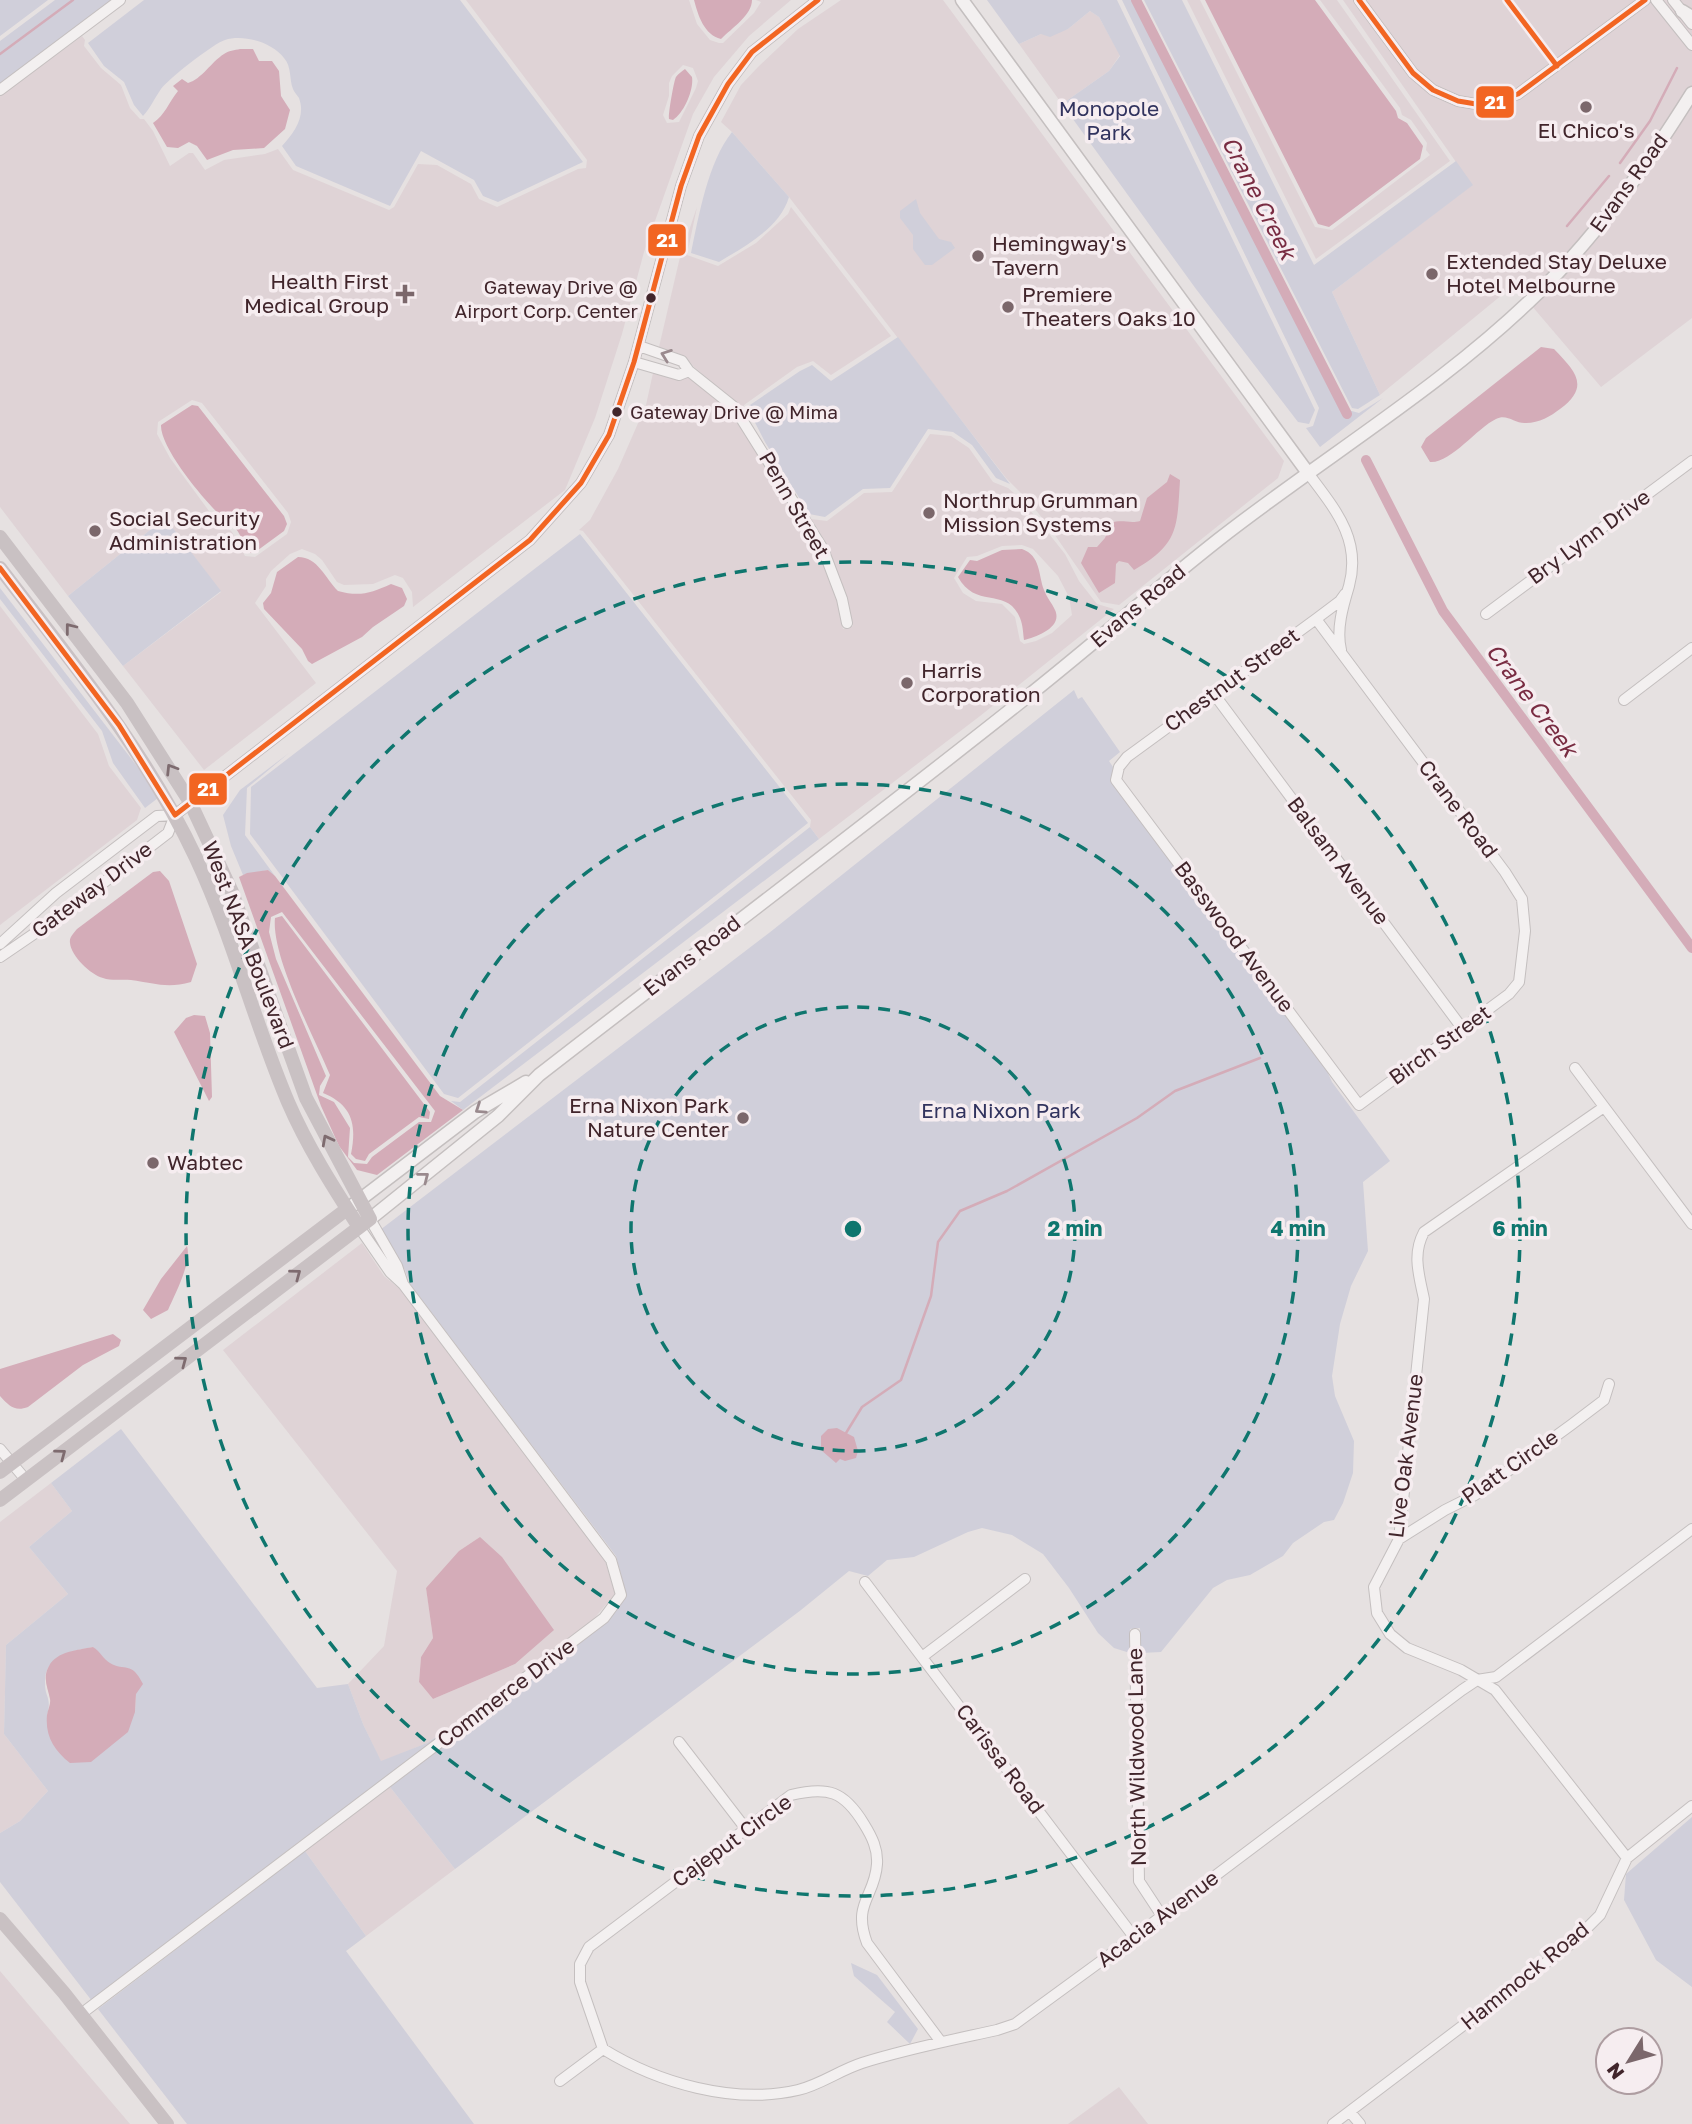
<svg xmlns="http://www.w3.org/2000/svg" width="1692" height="2124" font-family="'Golos Text',sans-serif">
  <rect width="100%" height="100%" fill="#e6e1e1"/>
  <path fill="#dfd3d6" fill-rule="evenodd" d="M 466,0 L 689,0 L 697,24 L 710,40 L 719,43 L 723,43 L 754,13 L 761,2 L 756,0 L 791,0 L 749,36 L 714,77 L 693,114 L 644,252 L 622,334 L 595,418 L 565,490 L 413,607 L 412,592 L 403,578 L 395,575 L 373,584 L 344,585 L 337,582 L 322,560 L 315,554 L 302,549 L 290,554 L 271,571 L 266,579 L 266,586 L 255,603 L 316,683 L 204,770 L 123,666 L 221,592 L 165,518 L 68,596 L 0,507 L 0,96 L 82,36 L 85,40 L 84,46 L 101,68 L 121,85 L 130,108 L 140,119 L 144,119 L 153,131 L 170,166 L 189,153 L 193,153 L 205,170 L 224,160 L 265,154 L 278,149 L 293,170 L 389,210 L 394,207 L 418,164 L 437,165 L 471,184 L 479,199 L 497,207 L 578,169 L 586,168 L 587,160 ZM 683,65 L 693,68 L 698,81 L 696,88 L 679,122 L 667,123 L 663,115 L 669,96 L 669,83 L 672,76 ZM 192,400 L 202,403 L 288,513 L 291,522 L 287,534 L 255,557 L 245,556 L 232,532 L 209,511 L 170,458 L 157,434 L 158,422 Z
    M 841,0 L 943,0 L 1284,461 L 1278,478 L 1119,605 L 1101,602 L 1048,525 L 1025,497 L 1006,478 L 789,197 L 732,132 L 721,122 L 741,85 L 758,67 L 798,29 Z
    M 1187,0 L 1200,0 L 1315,227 L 1332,230 L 1430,155 L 1426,150 L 1427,143 L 1411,120 L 1402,115 L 1400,108 L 1320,0 L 1337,0 L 1450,161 L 1316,259 Z
    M 1343,0 L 1692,0 L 1692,318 L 1601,387 L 1514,285 L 1380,395 L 1332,292 L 1472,185 Z
    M 1090,11 L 1099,17 L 1120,55 L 1109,71 L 1062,104 L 1019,44 L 1041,34 L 1068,29 Z
    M 697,207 L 687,255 L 718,266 L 756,243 L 788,214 L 791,207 L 891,336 L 831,375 L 813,361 L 797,367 L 744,405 L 743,409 L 748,419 L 738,404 L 694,367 L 687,358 L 659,347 L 680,257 Z
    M 653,373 L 677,380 L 688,377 L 730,411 L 818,552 L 837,601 L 843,629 L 853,626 L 847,597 L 828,547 L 811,519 L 827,521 L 864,493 L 892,492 L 930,434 L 951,436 L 969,448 L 993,482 L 1008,488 L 1022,500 L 1065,554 L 1079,581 L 1097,604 L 1114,609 L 980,716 L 819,839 L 810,827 L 811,820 L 583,531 L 579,530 L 590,520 L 618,469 L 646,405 ZM 1022,545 L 1033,549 L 1058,576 L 1069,597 L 1072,615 L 1052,633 L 1036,641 L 1024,644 L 1020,641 L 1015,617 L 1002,604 L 976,601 L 963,593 L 954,578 L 967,557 L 977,556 L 1002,546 Z
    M 0,606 L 98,734 L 109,766 L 141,808 L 137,820 L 0,925 Z
    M 362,1243 L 384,1276 L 401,1290 L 605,1561 L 615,1594 L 592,1621 L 482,1705 L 427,1743 L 381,1762 L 363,1724 L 348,1684 L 384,1646 L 397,1571 L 223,1350 ZM 426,1587 L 515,1664 L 433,1699 L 419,1682 L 421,1657 L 433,1638 Z
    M 51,1483 L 72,1511 L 29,1547 L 68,1594 L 6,1645 L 4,1734 L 48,1791 L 20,1821 L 0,1833 L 0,1522 Z
    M 390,1787 L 455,1869 L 366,1936 L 305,1851 Z
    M 0,1971 L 130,2124 L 0,2124 Z
    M 1119,2087 L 1148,2124 L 1068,2124 Z"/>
  <path fill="#d0cfda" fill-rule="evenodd" d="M 0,0 L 48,0 L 0,36 Z
    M 55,0 L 112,0 L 0,84 L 0,41 Z
    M 144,0 L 460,0 L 583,162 L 498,202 L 483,196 L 474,180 L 421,151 L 390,206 L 296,166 L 282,146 C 294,133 306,117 299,98 C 297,95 294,92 293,89 C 289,79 292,67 284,58 C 272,42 243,34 225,40 C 214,43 167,80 161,89 C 154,99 151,107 143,116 L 134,105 L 124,82 L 104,66 L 88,43 Z
    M 987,0 L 1117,0 L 1315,410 L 1309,424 L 1298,422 L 1196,289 L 1062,104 L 1109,71 L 1120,56 L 1099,17 L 1090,11 L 1068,29 L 1050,37 L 1041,34 L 1019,44 Z
    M 1122,0 L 1138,0 L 1348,410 L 1359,413 L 1383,398 L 1320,447 L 1306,428 L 1313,426 L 1319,408 Z
    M 1144,0 L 1182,0 L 1314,265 L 1456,161 L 1473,185 L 1332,292 L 1380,395 L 1358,409 L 1352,408 Z
    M 732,132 L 789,197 C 780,228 745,246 719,262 L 691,253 C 699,215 708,162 732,132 Z
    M 916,199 L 920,213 L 939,239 L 951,242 L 955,248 L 932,265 L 925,265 L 913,249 L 913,235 L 900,218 L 900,211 Z
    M 898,337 L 1010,484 L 996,478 L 972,445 L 953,432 L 928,429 L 890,488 L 863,489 L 825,517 L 809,514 L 765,442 L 747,407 L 800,371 L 812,365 L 831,381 Z
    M 165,518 L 221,591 L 123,666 L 68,596 Z
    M 580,534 L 808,823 L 458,1098 L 444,1094 L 250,834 L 251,787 Z
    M 0,588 L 143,774 L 158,798 L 145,808 L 113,763 L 102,731 L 0,599 Z
    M 1074,690 L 1078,699 L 1082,697 L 1120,752 L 1109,761 L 1113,767 L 1112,783 L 1327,1071 L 1332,1082 L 1390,1161 L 1363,1182 L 1368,1251 L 1351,1286 L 1340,1324 L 1332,1376 L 1335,1396 L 1354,1441 L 1353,1473 L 1343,1503 L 1334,1520 L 1324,1522 L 1293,1543 L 1283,1556 L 1250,1575 L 1227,1580 L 1213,1588 L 1161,1652 L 1141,1653 L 1140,1628 L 1130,1629 L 1130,1653 L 1114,1648 L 1098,1633 L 1069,1588 L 1043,1554 L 1012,1535 L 982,1528 L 968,1532 L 914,1557 L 887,1560 L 868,1576 L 849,1571 L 801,1610 L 455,1869 L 390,1787 L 607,1622 L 626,1593 L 616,1556 L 410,1284 L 405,1270 L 380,1230 L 769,933 Z
    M 289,753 L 247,788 L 245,835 L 275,876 L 268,870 L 243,875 L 231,846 L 223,815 L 240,790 Z
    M 810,827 L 819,839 L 463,1110 L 451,1101 L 460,1102 Z
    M 121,1429 L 317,1688 L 348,1684 L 363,1724 L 381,1761 L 427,1743 L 482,1705 L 299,1842 L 92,2001 L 0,1882 L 0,1833 L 20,1821 L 48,1791 L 4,1734 L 6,1645 L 68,1594 L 29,1547 L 72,1511 L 51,1483 ZM 93,1647 L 136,1694 L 135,1712 L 47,1716 C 52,1696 45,1699 45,1683 C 44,1655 72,1651 93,1647 Z
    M 1692,1817 L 1692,1987 L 1656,1960 L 1624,1900 L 1626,1874 Z
    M 305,1851 L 366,1936 L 346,1951 L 474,2124 L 187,2124 L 98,2009 Z
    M 851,1963 L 877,1975 L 918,2029 L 910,2044 L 887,2022 L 895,2012 L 854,1976 Z"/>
  <path fill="#d4acb8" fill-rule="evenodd" d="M 694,0 L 752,0 C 752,15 732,28 721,39 C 704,35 698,15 694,0 Z
    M 1205,0 L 1315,0 L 1396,111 L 1398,118 L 1407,123 L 1423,146 L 1420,159 L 1329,227 L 1318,224 Z
    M 240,49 L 253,49 L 259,61 L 272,61 L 279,71 L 281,96 L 290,110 L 285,129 L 264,148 L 233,150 L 207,160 L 197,146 L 189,142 L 178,148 L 167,147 L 153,123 C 165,115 169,102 178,91 L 173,86 L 182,79 L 188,83 C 202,79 211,62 224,54 C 228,51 235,50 240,49 Z
    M 685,69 L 692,77 C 694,90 684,113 673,120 L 669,119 C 668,115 674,80 676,77 C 678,74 682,71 685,69 Z
    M 1541,347 L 1554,349 C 1575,371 1591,386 1560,409 C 1551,416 1539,423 1526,423 C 1515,424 1507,413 1496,419 C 1477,428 1450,464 1430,462 L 1421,447 L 1426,438 Z
    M 192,405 L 198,406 L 284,516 L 287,524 L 284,531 L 254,553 L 249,553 C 243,546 242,536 236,529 C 229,521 219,515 212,507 C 197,491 160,446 161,425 Z
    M 1170,474 L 1180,480 C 1177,528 1179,544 1134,570 L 1128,563 L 1119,561 L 1116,564 L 1115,583 L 1099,593 L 1081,563 L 1088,547 L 1097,547 L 1105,538 L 1111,523 C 1122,519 1130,524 1140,521 L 1147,498 L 1167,482 Z
    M 1022,549 C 1041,556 1038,574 1044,590 C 1047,598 1052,603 1055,610 C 1063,627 1037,637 1024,640 C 1023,633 1023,625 1020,618 C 1007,586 976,610 958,577 L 970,560 L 977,561 L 1002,550 Z
    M 298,557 C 318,557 325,578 338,591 C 360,597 371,593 391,584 L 402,588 L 407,599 L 404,606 L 373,627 L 362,637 L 312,664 L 308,661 L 302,649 L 264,609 L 263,603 L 271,593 L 277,572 Z
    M 268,870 L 275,876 L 440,1096 L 463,1110 L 377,1175 L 357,1170 L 339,1146 L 321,1106 L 239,877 L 247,873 ZM 282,912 L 435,1111 L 431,1122 L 419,1122 L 372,1157 L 367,1164 L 354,1163 L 348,1157 L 350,1128 L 334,1102 L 319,1095 L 320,1086 L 326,1076 L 276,959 L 269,932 L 271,917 Z
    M 160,871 L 169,881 L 197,964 L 191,982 C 167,989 154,983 131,980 C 122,979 111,981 103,978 C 91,975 71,956 70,943 C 69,937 74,933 77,929 L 153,872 Z
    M 282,916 L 430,1112 L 429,1119 L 419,1117 L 369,1154 L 365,1161 L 356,1159 L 351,1154 C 357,1124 352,1105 323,1093 L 330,1075 C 314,1037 271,956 275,918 Z
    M 194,1015 L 205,1016 L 210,1033 L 212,1097 L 209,1101 L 174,1032 L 186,1018 Z
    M 187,1246 C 192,1262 175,1294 168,1310 L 151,1319 L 143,1310 L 161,1279 Z
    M 113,1334 L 121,1340 L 119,1346 L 83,1365 L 28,1407 C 15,1412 9,1406 0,1396 L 0,1369 Z
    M 837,1428 L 854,1437 L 858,1451 L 856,1458 L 845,1461 L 840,1459 L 836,1463 L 821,1450 L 821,1436 L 828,1429 Z
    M 480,1537 L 502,1557 L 554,1630 L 515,1664 L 433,1699 L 419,1682 L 421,1657 L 433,1638 L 426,1588 L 459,1551 Z
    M 93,1647 C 100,1651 104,1660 110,1663 C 125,1672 131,1660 143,1684 L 136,1694 L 135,1712 L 128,1732 L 91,1762 L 70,1763 C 54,1750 45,1736 47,1715 C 48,1709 51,1704 50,1699 C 48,1688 42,1678 49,1666 C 57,1651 78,1650 93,1647 Z"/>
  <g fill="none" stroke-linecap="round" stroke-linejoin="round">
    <path stroke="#d4acb8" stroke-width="2.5" d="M 0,54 L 73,0
      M 1620,163 L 1650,121 L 1677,68
      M 1567,226 L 1609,176
      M 846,1433 L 862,1407 L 901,1380 L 931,1296 L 938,1242 L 960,1211 L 1007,1191 L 1137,1118 L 1175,1091 L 1260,1058"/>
    <path stroke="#d4acb8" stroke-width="10" d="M 1136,0 L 1347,414
      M 1366,460 L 1443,611 L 1692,948"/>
    <defs>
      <path id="minor" d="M 1359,0 L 1413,73 L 1433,90 L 1458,101 L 1476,104 L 1492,103 L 1518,94 L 1645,0
        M 1656,0 L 1692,45
        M 1673,0 L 1692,24
        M 0,90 L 120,0
        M 639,346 L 682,361 L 689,371 L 734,407 L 823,549 L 842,599 L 847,623
        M 634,362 L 679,375 L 689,371
        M 1308,473 C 1334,508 1362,539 1349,586 C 1343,606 1336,629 1341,650
        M 1486,614 L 1692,461
        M 1316,619 L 1505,872 L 1522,899 L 1525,931 L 1519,982 L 1509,994 L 1359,1105 L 1116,780 L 1119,767 L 1127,757 L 1316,619 L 1340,601 L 1345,594
        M 1214,694 L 1462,1028
        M 1624,700 L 1692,648
        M 0,944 L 56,893 L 157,816 L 175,815
        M 0,957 L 63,914 L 168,833 L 175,815 L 530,540 L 581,483 L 609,435 L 634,362 L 681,186 L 699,136 L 728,84 L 752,52 L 818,0
        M 1575,1068 L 1692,1224
        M 1604,1107 L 1424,1232 C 1412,1254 1419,1275 1424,1299 L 1399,1539 L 1374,1587 L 1377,1613 L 1390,1634 L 1407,1648 L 1461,1670 L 1495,1690 L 1627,1858
        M 370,1219 L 397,1266 L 403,1284
        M 0,1449 L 26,1480
        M 1399,1539 L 1445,1510 L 1475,1495 L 1571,1425 L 1604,1400 L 1609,1384
        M 865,1582 L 1134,1937
        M 1135,1634 L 1139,1881 L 1162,1916
        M 922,1657 L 1025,1579
        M 679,1742 L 746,1829
        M 81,2014 L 604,1618 L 621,1595 L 611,1560 L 403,1284 L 390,1272 L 359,1227
        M 603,2049 L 580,1982 L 580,1964 L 589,1947 L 791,1795 C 828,1786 844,1791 864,1824 C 872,1837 878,1849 877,1864 C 875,1897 852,1903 867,1943 L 941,2042
        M 560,2081 L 603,2049 C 658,2083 734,2105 798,2090 C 820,2085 840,2070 862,2063 C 906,2049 952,2040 997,2030 L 1015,2024 L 1134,1937 L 1462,1690 L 1477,1680 L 1496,1677 L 1692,1529
        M 1350,2112 L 1360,2124
        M 1333,2124 L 1572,1943 L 1600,1915 L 1627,1858 L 1692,1806"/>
      <path id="tertiary" d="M 962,0 L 1308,473
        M 1682,11 L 1692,17
        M 353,1205 L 475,1112 L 526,1082
        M 370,1219 L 498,1116 L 539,1075 C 700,950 863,827 1023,700 C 1089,648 1152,592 1218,540 C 1324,457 1442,387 1538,293 C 1599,233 1647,165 1692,93"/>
    </defs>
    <use href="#minor" stroke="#c4bfbf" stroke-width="12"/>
    <use href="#tertiary" stroke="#c4bfbf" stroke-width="15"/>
    <use href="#minor" stroke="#f3f0f0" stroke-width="10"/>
    <use href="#tertiary" stroke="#f3f0f0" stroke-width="12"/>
    <path stroke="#c9c1c3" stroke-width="14" d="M 0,537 L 127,703 L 190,802 L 232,892 L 306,1098 L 370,1219 L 0,1500
      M 0,568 C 71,661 146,751 196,858 C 233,937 254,1022 288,1102 C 307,1146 333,1187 359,1227
      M 0,1472 L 347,1209
      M 0,1919 L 64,1993 L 167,2124"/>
    <defs>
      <path id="bus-1" d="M 1359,0 L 1413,73 L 1433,90 L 1458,101 L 1476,104 L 1492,103 L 1518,94 L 1645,0
        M 1507,0 L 1557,66
        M 0,568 L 119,725 L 175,815 L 530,540 L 581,483 L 609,435 L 634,362 L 681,186 L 699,136 L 728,84 L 752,52 L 818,0"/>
    </defs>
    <use href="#bus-1" stroke="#f6edf0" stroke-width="10"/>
    <use href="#bus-1" stroke="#f26522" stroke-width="5"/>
  </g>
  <defs><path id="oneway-chevron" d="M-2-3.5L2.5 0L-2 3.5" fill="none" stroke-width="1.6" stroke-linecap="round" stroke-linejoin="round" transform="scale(1.75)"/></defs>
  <g stroke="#9a8a8e">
    <use href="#oneway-chevron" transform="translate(666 355) rotate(-160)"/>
    <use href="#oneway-chevron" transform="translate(480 1109) rotate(146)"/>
    <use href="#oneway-chevron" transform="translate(424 1177) rotate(-38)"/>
  </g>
  <g stroke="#7e6b6f">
    <use href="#oneway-chevron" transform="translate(70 628) rotate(-128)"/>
    <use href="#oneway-chevron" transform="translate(171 769) rotate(-122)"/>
    <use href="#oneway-chevron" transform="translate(327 1140) rotate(-118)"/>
    <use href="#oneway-chevron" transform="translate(296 1274) rotate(-37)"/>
    <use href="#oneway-chevron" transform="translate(182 1361) rotate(-37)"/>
    <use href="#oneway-chevron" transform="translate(61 1454) rotate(-37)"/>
  </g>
  <g fill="none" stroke="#0f766e" stroke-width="3.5" stroke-dasharray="12 9">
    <circle cx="853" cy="1229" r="222"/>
    <circle cx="853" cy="1229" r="445"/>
    <circle cx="853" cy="1229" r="667"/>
  </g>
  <g fill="#7b676b" stroke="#f6edf0" stroke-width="2.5">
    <circle cx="1586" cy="107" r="7"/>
    <circle cx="978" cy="256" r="7"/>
    <circle cx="1432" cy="274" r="7"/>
    <path d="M401.5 283.5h7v7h7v7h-7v7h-7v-7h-7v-7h7z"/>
    <circle cx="1008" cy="307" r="7"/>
    <circle cx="929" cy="513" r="7"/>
    <circle cx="95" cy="531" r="7"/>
    <circle cx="907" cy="683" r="7"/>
    <circle cx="743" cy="1118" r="7"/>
    <circle cx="153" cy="1163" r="7"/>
  </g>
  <g fill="#41252b" stroke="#f6edf0" stroke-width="2.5">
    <circle cx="651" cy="298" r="6"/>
    <circle cx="617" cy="412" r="6"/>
  </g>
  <g text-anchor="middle" stroke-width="7" stroke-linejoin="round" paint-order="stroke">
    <g font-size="19" fill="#41252b" stroke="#f6edf0" text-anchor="end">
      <text x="638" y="294">Gateway Drive @<tspan x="638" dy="24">Airport Corp. Center</tspan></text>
      <text x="630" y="419" text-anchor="start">Gateway Drive @ Mima</text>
    </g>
    <g font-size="21" fill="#31335e" stroke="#f6edf0">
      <text x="1109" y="116">Monopole<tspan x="1109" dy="24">Park</tspan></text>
      <text x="1001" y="1118">Erna Nixon Park</text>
    </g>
    <g font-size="21" fill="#41252b" stroke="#f6edf0" text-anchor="start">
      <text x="1586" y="138" text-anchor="middle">El Chico's</text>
      <text x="992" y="251">Hemingway's<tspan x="992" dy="24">Tavern</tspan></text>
      <text x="1446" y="269">Extended Stay Deluxe<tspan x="1446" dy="24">Hotel Melbourne</tspan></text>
      <text x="389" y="289" text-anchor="end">Health First<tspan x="389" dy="24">Medical Group</tspan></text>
      <text x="1022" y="302">Premiere<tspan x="1022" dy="24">Theaters Oaks 10</tspan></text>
      <text x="943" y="508">Northrup Grumman<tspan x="943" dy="24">Mission Systems</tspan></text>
      <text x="109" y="526">Social Security<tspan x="109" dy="24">Administration</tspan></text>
      <text x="921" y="678">Harris<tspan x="921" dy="24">Corporation</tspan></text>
      <text x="729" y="1113" text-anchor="end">Erna Nixon Park<tspan x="729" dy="24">Nature Center</tspan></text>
      <text x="167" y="1170">Wabtec</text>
    </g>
    <g font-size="21" fill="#41252b" stroke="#f6edf0">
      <text transform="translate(1629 183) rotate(-54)" y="7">Evans Road</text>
      <text transform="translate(794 505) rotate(60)" y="7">Penn Street</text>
      <text transform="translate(1589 537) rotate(-36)" y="7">Bry Lynn Drive</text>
      <text transform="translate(1138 606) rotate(-40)" y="7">Evans Road</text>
      <text transform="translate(1232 680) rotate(-36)" y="7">Chestnut Street</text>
      <text transform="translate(1458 809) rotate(53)" y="7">Crane Road</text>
      <text transform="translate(1338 861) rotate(53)" y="7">Balsam Avenue</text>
      <text transform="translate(92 890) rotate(-37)" y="7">Gateway Drive</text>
      <text transform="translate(1234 937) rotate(53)" y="7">Basswood Avenue</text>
      <text transform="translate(248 945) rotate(69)" y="7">West NASA Boulevard</text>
      <text transform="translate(692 956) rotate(-38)" y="7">Evans Road</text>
      <text transform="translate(1440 1045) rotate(-36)" y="7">Birch Street</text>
      <text transform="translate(1406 1456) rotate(-83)" y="7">Live Oak Avenue</text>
      <text transform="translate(1510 1467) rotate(-35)" y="7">Platt Circle</text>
      <text transform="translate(506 1693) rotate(-37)" y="7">Commerce Drive</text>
      <text transform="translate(1137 1757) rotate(-91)" y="7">North Wildwood Lane</text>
      <text transform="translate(1000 1759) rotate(53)" y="7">Carissa Road</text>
      <text transform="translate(732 1841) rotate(-36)" y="7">Cajeput Circle</text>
      <text transform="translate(1158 1919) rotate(-37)" y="7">Acacia Avenue</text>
      <text transform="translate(1525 1976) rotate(-39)" y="7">Hammock Road</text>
    </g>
    <g font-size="23" font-style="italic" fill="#792c42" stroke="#f6edf0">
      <text transform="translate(1259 198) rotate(63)" y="8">Crane Creek</text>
      <text transform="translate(1532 700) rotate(53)" y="8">Crane Creek</text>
    </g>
  </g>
  <circle cx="853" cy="1229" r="10" fill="#0f766e" stroke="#f6edf0" stroke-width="3.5"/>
  <g font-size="21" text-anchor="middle" font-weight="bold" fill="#0f766e" stroke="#f6edf0" stroke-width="7" stroke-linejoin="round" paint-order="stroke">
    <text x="1075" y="1236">2 min</text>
    <text x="1298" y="1236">4 min</text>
    <text x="1520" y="1236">6 min</text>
  </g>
  <g stroke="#f6edf0" stroke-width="2.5">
    <rect x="1475" y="85" width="40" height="34" rx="7" fill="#f26522"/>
    <rect x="647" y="223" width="40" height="34" rx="7" fill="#f26522"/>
    <rect x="188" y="772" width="40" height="34" rx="7" fill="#f26522"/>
  </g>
  <g font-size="19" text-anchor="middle" font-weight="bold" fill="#fff">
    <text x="1495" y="109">21</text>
    <text x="667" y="247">21</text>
    <text x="208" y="796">21</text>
  </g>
  <g transform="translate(1629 2061) rotate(233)"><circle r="33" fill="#f6edf0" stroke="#ae9da1" stroke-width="2"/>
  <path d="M0-5L12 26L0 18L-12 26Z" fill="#7b676b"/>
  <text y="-10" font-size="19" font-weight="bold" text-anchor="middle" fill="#41252b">N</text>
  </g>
</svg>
